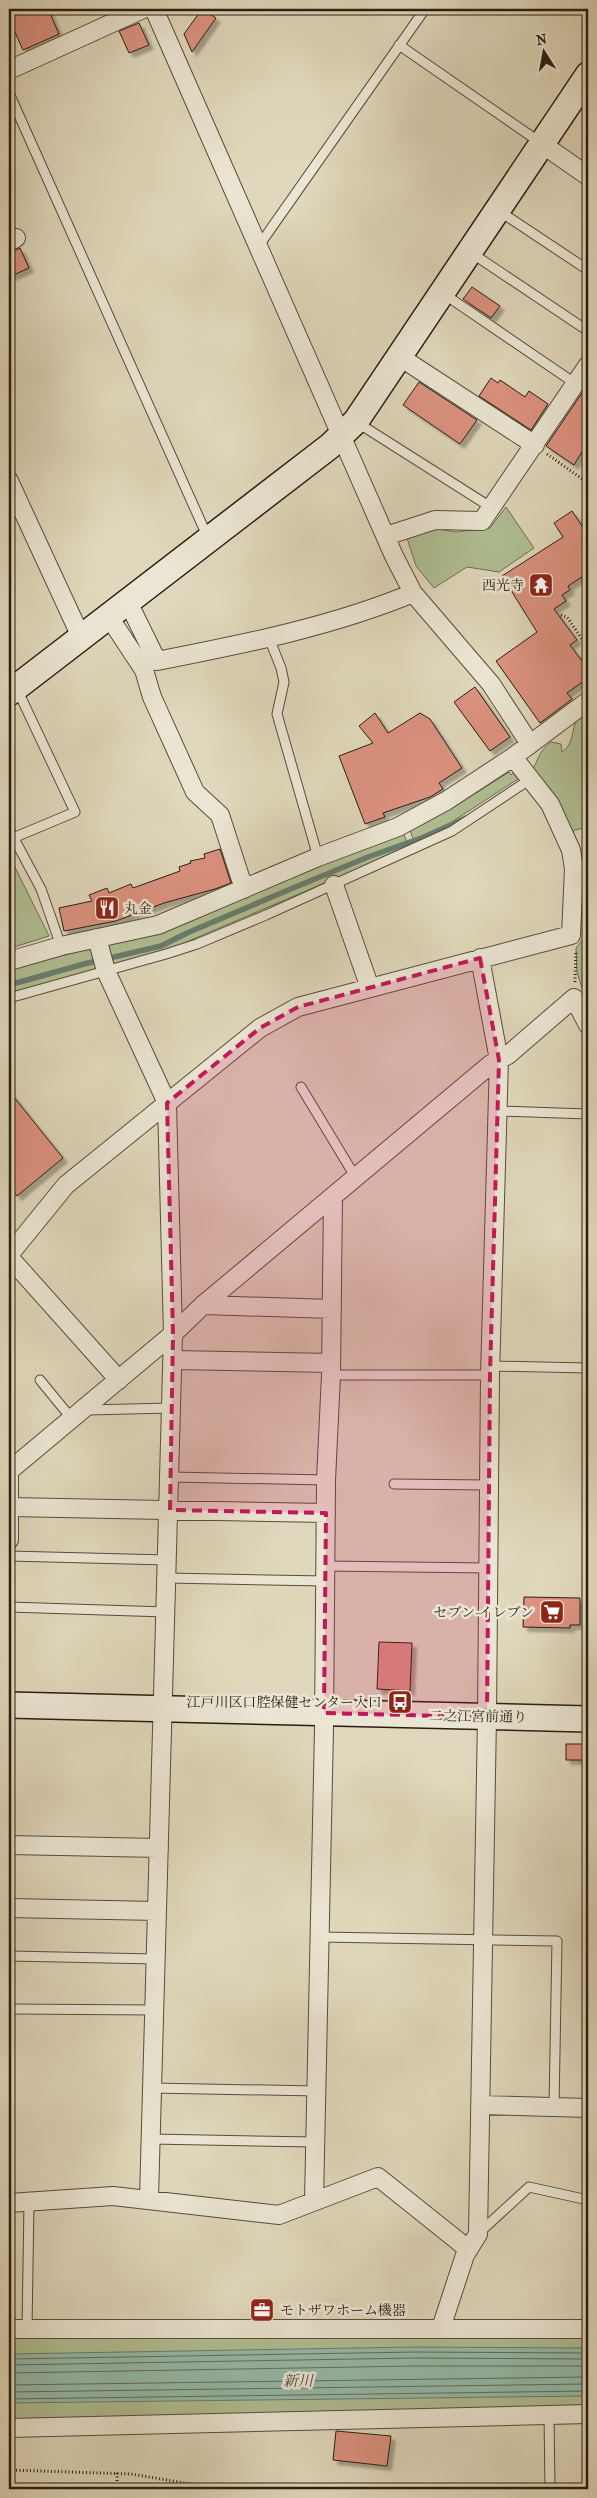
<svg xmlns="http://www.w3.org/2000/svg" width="597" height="2498" font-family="'IM FELL French Canon','Noto Serif JP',serif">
  <defs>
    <filter id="shadow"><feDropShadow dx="4.5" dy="4.5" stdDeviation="1" flood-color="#0004"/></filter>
  </defs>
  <rect width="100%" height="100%" fill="#e0d8bc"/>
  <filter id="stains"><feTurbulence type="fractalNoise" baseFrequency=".004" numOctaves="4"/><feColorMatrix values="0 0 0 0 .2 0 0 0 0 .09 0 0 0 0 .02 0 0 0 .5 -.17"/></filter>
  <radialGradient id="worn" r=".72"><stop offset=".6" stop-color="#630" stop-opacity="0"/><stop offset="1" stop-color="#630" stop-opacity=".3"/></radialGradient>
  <path fill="#b0bf93" stroke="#6c6e52" d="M 506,507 L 534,548 L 499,572 L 467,567 L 434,588 L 416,566 L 407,538 L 432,528 L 456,532 L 490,528 Z
    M 588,709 L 588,827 L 575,830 L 568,837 L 530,774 C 539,760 537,753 551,742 L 561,744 L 562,752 C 573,744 571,736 575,724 C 577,719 584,713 588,709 Z
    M 509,772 L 511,775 L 513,773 L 518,779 L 441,829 L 414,840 L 410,831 L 451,809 Z
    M 402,830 L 409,847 L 163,952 L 95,969 L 9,995 L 9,971 L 86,949 Z
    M 9,855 L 49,936 L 14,947 L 9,937 Z
    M 588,862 L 588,928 L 572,889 L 567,867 Z
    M 588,933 L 588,989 L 582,988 L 577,972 L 576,948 Z
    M 9,2332 L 588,2333 L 588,2407 L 9,2419 Z"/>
  <path fill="#95bbab" stroke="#6a7c6d" d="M 414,2347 L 588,2348 L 588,2396 L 9,2403 L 9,2354 Z"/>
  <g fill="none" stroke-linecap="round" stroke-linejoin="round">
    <path stroke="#5f6c5e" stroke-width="1" d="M 9,2359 L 415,2352 L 588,2353
      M 9,2365 L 415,2358 L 588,2359
      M 9,2373 L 415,2366 L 588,2366
      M 9,2385 L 588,2377
      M 9,2392 L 588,2384
      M 9,2399 L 588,2391"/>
    <path stroke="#6a7c6d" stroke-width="5.5" d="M 9,985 L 84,964 L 161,946 L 187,933 L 293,888 L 368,857 L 424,837 L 466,818"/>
  </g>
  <path fill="#dc9280" stroke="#291d10" filter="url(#shadow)" d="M 9,9 L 48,9 L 59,34 L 23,50 L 9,19 Z
    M 202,9 L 216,18 L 192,52 L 184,34 Z
    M 139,23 L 149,45 L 129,53 L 119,31 Z
    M 20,248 L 29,268 L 9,277 L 9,253 Z
    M 472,287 L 500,306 L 491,318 L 463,299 Z
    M 491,378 L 498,383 L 500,380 L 525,397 L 529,391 L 548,404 L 531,430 L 479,396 Z
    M 419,382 L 477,420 L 460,444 L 403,405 Z
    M 582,393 L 588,397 L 588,442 L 574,465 L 546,446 Z
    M 572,511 L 588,535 L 588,573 L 568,586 L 570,590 L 562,595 L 566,601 L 554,609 L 577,640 L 570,645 L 588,669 L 588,678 L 567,693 L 572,699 L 540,723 L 496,661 L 537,632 L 502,576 L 563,537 L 554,523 Z
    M 475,687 L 510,737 L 490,751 L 454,702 Z
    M 375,713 L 388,733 L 420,713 L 430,719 L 462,768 L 439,783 L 443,789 L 430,797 L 383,813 L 385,817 L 365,824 L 339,756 L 373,743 L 359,726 Z
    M 220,849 L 231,883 L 215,889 L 164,903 L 116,921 L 64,931 L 59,908 L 92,901 L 89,895 L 107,888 L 109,893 L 131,884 L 133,888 L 180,871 L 179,867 L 191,863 L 190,861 L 205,858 L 204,854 Z
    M 9,1091 L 63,1158 L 17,1196 L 9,1185 Z
    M 524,1597 L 580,1598 L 580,1625 L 570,1625 L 570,1628 L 523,1627 Z
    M 379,1642 L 412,1643 L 410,1691 L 377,1689 Z
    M 566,1744 L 588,1744 L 588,1760 L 566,1760 Z
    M 336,2431 L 391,2436 L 387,2466 L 333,2460 Z"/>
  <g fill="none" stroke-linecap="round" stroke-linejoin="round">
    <defs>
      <path id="lane" d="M 399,45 L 541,143
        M 9,93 L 208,538
        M 499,211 L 588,270
        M 258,247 L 425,9
        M 470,252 L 588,331
        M 444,294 L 576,384
        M 358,423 L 492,508
        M 269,638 L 281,668 L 284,682 L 277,714 L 318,857
        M 9,829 L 41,889 L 61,946
        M 13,838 L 75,812 L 17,689
        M 9,998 L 166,954 L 197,944 L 266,915 L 452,831 L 529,780
        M 301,1087 L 356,1178
        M 498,1111 L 588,1114
        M 490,1366 L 588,1368
        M 331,1375 L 490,1375
        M 40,1380 L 72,1419
        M 87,1410 L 171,1408
        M 170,1477 L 326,1480
        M 394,1484 L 489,1485
        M 9,1556 L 167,1560
        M 325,1566 L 488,1568
        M 167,1578 L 325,1581
        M 9,1607 L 166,1612
        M 320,1937 L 557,1941 L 554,2107
        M 9,1956 L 156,1959
        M 9,2009 L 154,2010
        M 152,2088 L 317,2091
        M 151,2139 L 315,2142
        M 480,2232 L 529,2187 L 588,2200
        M 27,2329 L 29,2202
        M 549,2415 L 550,2489"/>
      <path id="street" d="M 154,9 L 394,556 L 413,593 L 491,684 L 530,744
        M 9,70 L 143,9
        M 542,144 L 588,176
        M 9,242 L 16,238
        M 400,357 L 535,445
        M 9,481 L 81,637
        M 386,536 L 435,520 L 482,521 L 588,365
        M 128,602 L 157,661 C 243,644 331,627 413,593
        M 109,617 L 144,670 L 152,697 L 195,792 L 220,815 L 244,889
        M 334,885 L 370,988
        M 97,938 L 106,971 L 167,1103 L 173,1334 L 149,2198
        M 9,961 L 61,946 L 158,925 L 318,857 L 398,827 L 446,801 L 513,757 L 588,701
        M 9,1255 L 66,1185 L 260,1028 L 298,1007 L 571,935 L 574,869 L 571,850 L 550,804 L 513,757
        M 9,1257 L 119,1380
        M 203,1305 L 332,1309
        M 173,1360 L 331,1363
        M 9,1466 L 9,1540
        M 9,1471 L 173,1334 L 203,1305 L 491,1064 L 508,1055 L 574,998 L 588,1025
        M 9,1507 L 326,1513
        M 9,1845 L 159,1848
        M 9,1908 L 157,1911
        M 480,2105 L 588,2108
        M 314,2201 L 324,1729 L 326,1480 L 331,1375 L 333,1196
        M 9,2203 L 113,2196 L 279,2215 L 378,2177 L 468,2249
        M 441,2328 L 465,2255 L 478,2234 L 487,1717 L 490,1375 L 499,1060 L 480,958
        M 9,2329 L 588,2329
        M 9,2428 L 588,2414"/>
      <path id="secondary" d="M 9,693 L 330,446 L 356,421 L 588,75
        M 9,1705 L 588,1719"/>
    </defs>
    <use href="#lane" stroke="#574c3b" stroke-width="11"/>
    <use href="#street" stroke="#574c3b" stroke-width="20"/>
    <use href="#secondary" stroke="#291d10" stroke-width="28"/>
    <path stroke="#291d10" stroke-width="3" stroke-dasharray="1 2.5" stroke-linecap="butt" d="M 547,454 L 588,483
      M 561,615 L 567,617 L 588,648
      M 575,982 L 576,951
      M 9,2470 L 131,2474 L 221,2489
      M 117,2473 L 117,2489"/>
    <use href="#lane" stroke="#ebe6d3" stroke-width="9"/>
    <use href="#street" stroke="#ebe6d3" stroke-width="18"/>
    <use href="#secondary" stroke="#ebe6d3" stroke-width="25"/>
  </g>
  <path fill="#c2185b" fill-opacity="0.2" stroke="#c2185b" stroke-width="4" stroke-dasharray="10 6" stroke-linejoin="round" d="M 480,958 L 499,1060 L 490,1375 L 487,1717 L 324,1713 L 326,1513 L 170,1510 L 173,1334 L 167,1103 L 260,1028 L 298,1007 Z"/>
  <defs>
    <symbol id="temple-square" viewBox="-11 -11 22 22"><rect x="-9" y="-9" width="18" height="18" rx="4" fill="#8f2418" stroke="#ebe6d3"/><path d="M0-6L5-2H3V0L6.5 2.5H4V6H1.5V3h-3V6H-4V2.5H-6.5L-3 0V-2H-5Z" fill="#fff"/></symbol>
    <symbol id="restaurant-square" viewBox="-11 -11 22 22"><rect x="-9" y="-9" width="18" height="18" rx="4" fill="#8f2418" stroke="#ebe6d3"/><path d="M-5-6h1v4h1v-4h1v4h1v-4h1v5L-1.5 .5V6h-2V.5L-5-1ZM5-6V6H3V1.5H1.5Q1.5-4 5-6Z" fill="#fff"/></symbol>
    <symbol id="supermarket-square" viewBox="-11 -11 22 22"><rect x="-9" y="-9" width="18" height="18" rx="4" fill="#8f2418" stroke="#ebe6d3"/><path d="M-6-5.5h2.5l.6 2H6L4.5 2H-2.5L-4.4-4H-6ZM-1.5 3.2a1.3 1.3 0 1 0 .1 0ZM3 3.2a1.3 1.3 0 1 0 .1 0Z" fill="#fff"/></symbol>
    <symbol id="bus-square" viewBox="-11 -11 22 22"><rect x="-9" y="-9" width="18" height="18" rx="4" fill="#8f2418" stroke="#ebe6d3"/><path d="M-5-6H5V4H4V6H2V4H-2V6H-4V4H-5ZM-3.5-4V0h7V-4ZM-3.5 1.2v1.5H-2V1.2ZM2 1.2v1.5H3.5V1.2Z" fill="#fff"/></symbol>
    <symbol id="office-square" viewBox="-11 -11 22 22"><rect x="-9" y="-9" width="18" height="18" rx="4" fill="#8f2418" stroke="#ebe6d3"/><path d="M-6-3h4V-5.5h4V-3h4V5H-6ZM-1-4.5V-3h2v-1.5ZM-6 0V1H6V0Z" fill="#fff"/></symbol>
  </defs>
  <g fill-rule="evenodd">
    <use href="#temple-square" x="527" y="571" width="28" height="28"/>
    <use href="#restaurant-square" x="93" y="894" width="28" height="28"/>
    <use href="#supermarket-square" x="538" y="1598" width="28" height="28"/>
    <use href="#bus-square" x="386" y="1688" width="28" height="28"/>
    <use href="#office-square" x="248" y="2296" width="28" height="28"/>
  </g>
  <g text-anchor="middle" stroke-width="5" stroke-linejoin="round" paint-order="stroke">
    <g font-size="14" fill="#291d10" stroke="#ebe6d3" text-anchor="end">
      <text x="524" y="590">西光寺</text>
      <text x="124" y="913" text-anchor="start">丸金</text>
      <text x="534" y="1617">セブン-イレブン</text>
      <text x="382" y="1707">江戸川区口腔保健センター入口</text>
      <text x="280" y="2315" text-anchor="start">モトザワホーム機器</text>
    </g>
    <g font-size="14" fill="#291d10" stroke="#ebe6d3">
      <text transform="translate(478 1716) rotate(1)" y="5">二之江宮前通り</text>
    </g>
    <g font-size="15" font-style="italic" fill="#494c3e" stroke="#ebe6d3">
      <text transform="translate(298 2381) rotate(-1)" y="5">新川</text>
    </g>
  </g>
  <rect width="597" height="2498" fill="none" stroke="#e0d8bc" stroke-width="30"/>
  <rect x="10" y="10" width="577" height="2478" fill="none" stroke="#291d10" stroke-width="2.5"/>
  <rect x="15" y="15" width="567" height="2468" fill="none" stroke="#291d10"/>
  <g transform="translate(544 52) rotate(349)" stroke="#ebe6d3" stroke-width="4" paint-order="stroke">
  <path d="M0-4L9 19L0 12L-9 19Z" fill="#291d10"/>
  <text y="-8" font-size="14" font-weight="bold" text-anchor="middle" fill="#291d10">N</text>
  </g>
  <rect width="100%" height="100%" filter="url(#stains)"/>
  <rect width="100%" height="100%" fill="url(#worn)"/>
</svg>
